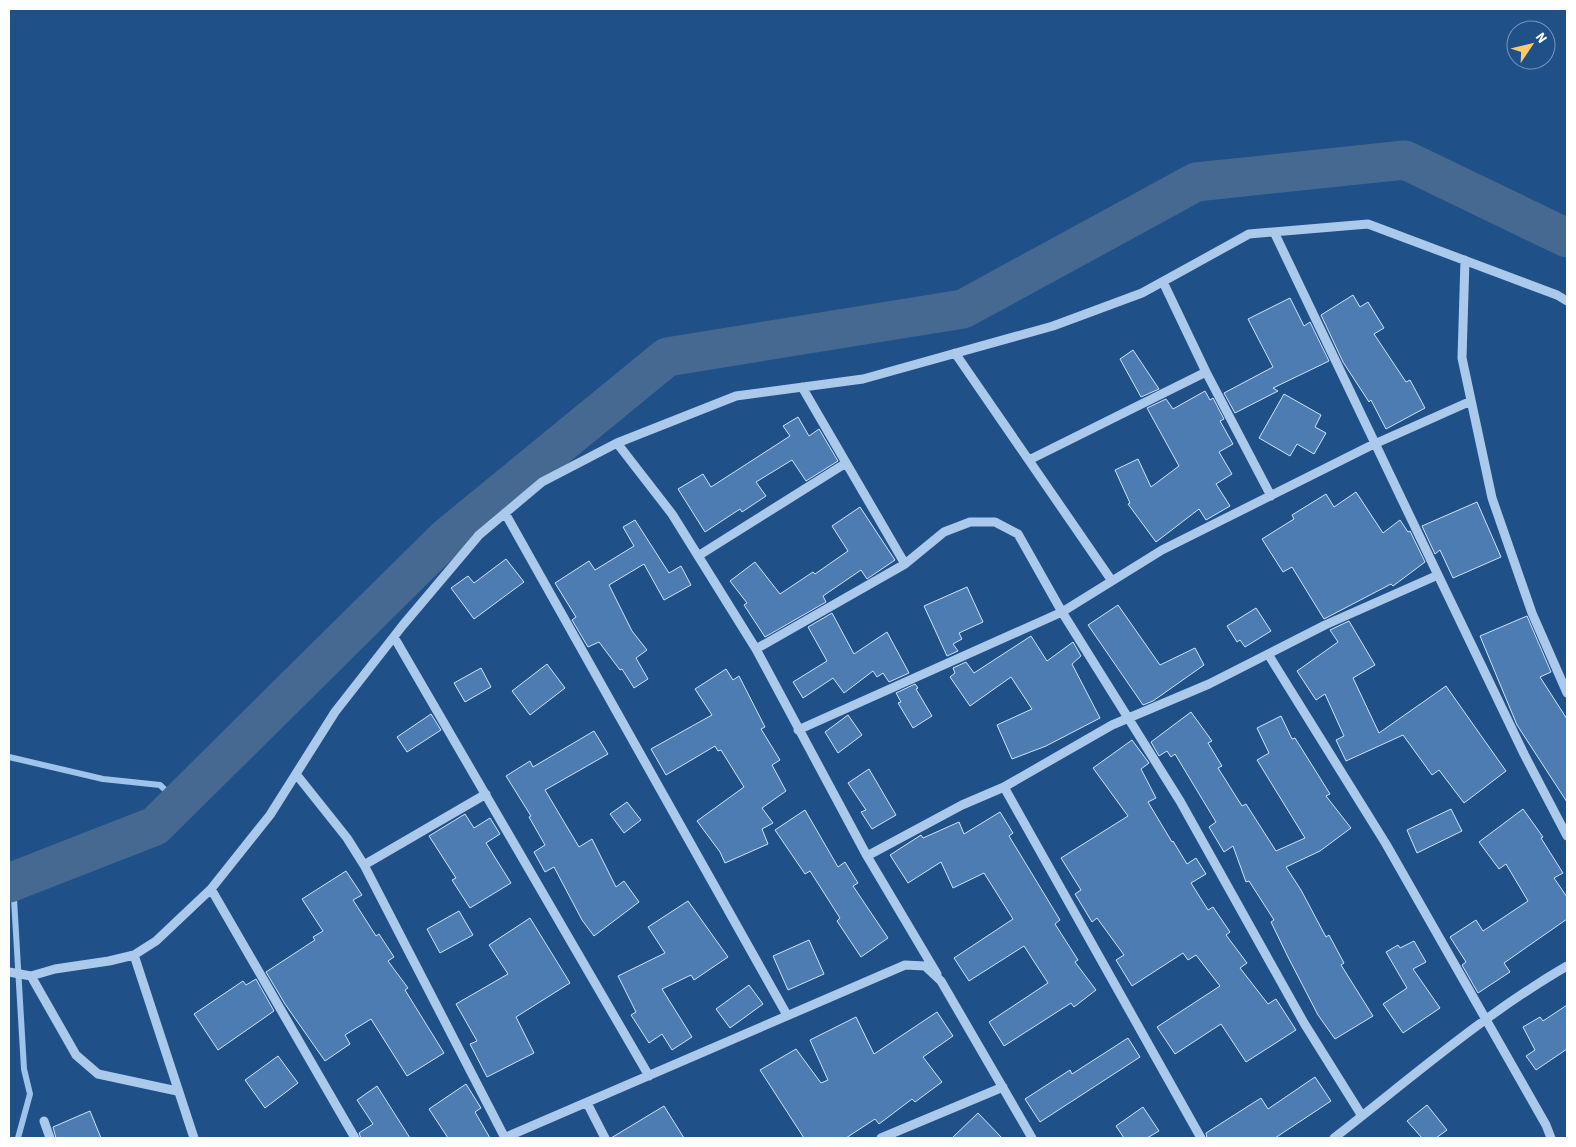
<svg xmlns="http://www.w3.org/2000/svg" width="1576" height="1147" font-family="'Source Sans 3',sans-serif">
  <rect width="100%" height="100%" fill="#205088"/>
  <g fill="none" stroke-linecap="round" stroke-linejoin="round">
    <path stroke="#9fc4ec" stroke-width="6" d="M 9,757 L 103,779 L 160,785 L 179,803
      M 13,882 L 24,1069 L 30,1094 L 18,1138"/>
    <path stroke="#466991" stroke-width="39" d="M 9,883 L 155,826 L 446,538 L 667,357 L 963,309 L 1196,182 L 1405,160 L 1567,238"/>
  </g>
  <path fill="#4d7cb2" stroke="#d0e3f8" d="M 1353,295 L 1360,307 L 1368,302 L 1384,328 L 1374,334 L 1406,382 L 1410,380 L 1425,408 L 1386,429 L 1371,400 L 1369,402 L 1343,362 L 1321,315 Z
    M 1290,298 L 1304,326 L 1310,322 L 1329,361 L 1273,388 L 1278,391 L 1235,413 L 1224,393 L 1273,367 L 1248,319 Z
    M 1133,350 L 1159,389 L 1141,397 L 1120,359 Z
    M 1205,391 L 1210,400 L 1213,398 L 1224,419 L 1220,421 L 1233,444 L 1219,452 L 1232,474 L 1216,484 L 1230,506 L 1206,520 L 1199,509 L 1156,542 L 1128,504 L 1130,503 L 1115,470 L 1138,459 L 1151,487 L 1179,466 L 1147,408 L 1166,399 L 1173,409 Z
    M 1284,394 L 1321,415 L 1315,427 L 1326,433 L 1314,454 L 1297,444 L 1290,456 L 1259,438 Z
    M 798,417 L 809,436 L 819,429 L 838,461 L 806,481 L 792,460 L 756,482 L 766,496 L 742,512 L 740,509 L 705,532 L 678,489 L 703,474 L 711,487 L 790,436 L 783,426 Z
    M 1356,492 L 1383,533 L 1400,520 L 1408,532 L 1410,531 L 1425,562 L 1393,586 L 1391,584 L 1324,619 L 1292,567 L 1283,572 L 1262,539 L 1294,519 L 1292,515 L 1326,494 L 1334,507 Z
    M 1477,502 L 1501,557 L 1453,578 L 1440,550 L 1435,554 L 1422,526 Z
    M 860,507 L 895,560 L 867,579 L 861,570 L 823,596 L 826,602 L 765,637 L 744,605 L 747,603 L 730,581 L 755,562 L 780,594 L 813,572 L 815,574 L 848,551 L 832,526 Z
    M 635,520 L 669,573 L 681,566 L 691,585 L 664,600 L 644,564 L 609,585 L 632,631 L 647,650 L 636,658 L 648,679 L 634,688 L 622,669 L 620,670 L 599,642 L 588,647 L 572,620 L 576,617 L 555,583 L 589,561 L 595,570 L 634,546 L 623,527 Z
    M 506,559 L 524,582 L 474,619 L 451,588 L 468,576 L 474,583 Z
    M 967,587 L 983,622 L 959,633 L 962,639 L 953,644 L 958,651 L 947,656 L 924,606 Z
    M 1118,605 L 1160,665 L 1195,648 L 1204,665 L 1153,701 L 1143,705 L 1088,625 Z
    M 1256,608 L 1271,631 L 1245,647 L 1240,640 L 1237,642 L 1227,626 Z
    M 832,613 L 854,654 L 887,632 L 909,673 L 889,682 L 883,673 L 877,677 L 873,671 L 844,693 L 833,678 L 803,698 L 793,682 L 827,661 L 808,627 Z
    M 1527,616 L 1551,672 L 1540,677 L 1567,719 L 1567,802 L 1517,725 L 1480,636 Z
    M 1349,621 L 1375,665 L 1353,678 L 1379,733 L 1446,686 L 1506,771 L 1464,803 L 1439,770 L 1432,775 L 1403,735 L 1346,761 L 1336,740 L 1344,736 L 1325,694 L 1316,700 L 1297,671 L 1338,642 L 1330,630 Z
    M 1031,636 L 1047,661 L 1073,642 L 1081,656 L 1072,664 L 1100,718 L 1046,746 L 1012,759 L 997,725 L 1032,709 L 1011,677 L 970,706 L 950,677 L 955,673 L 953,668 L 966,662 L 974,673 Z
    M 547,664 L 565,688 L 530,715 L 512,691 Z
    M 481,668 L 491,687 L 465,702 L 454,683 Z
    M 726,669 L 733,680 L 739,676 L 765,727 L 761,729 L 780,760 L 772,765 L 786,791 L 762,808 L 773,823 L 762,829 L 768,844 L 725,863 L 720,852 L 697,821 L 744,787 L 721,750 L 718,751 L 715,746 L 666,775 L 651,749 L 712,715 L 695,689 Z
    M 915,684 L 918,688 L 916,689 L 932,716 L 913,728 L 898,703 L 901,702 L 896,693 Z
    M 1191,712 L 1212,741 L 1208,743 L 1222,766 L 1218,768 L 1242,806 L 1246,804 L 1276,851 L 1305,838 L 1257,760 L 1269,753 L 1257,728 L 1281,716 L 1292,739 L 1295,738 L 1330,794 L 1326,796 L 1351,828 L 1320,851 L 1286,867 L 1301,890 L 1326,937 L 1329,935 L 1344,963 L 1341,965 L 1373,1016 L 1335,1039 L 1318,1015 L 1288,957 L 1271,922 L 1274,920 L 1249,881 L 1246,882 L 1233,846 L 1224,852 L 1209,827 L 1216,822 L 1175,754 L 1171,757 L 1167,751 L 1159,756 L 1151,742 Z
    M 431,714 L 441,730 L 407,752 L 397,737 Z
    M 848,715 L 862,735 L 838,753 L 825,732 Z
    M 594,731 L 608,754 L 545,790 L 579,847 L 592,839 L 616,887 L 624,881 L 639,902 L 594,936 L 582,920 L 554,867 L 545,872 L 534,852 L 545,845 L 529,817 L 531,816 L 506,776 L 530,761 L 533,767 Z
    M 1132,740 L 1149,763 L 1141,769 L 1156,798 L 1148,802 L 1172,842 L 1173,841 L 1187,864 L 1196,858 L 1206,874 L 1191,883 L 1208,910 L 1213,907 L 1230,932 L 1226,935 L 1247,963 L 1240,968 L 1268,1004 L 1276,999 L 1296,1030 L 1246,1062 L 1221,1024 L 1175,1054 L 1157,1027 L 1220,986 L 1196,955 L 1188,960 L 1183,953 L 1132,986 L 1116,960 L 1124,955 L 1097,918 L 1092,922 L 1075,894 L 1081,890 L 1061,858 L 1128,816 L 1093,768 Z
    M 869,769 L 896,815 L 872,829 L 861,812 L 866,810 L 848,783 Z
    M 627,802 L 641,820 L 624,833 L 610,814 Z
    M 1451,809 L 1462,831 L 1417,853 L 1407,830 Z
    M 1523,809 L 1543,837 L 1541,838 L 1563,873 L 1554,878 L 1567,897 L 1567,919 L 1504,963 L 1510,972 L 1478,993 L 1462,965 L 1466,962 L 1450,937 L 1476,920 L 1483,931 L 1528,901 L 1506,864 L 1499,869 L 1479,842 Z
    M 805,810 L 838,867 L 845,862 L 858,883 L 853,886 L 888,938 L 861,957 L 837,921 L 840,918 L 810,871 L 805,874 L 775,830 Z
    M 1000,812 L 1013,833 L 1009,836 L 1060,920 L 1055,924 L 1078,960 L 1075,962 L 1096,990 L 1074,1007 L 1071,1003 L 1004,1046 L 989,1022 L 1048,983 L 1024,946 L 969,981 L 954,958 L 1013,919 L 984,873 L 953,888 L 941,862 L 908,883 L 890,855 L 921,835 L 923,838 L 959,822 L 964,834 Z
    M 465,814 L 474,828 L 490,818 L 500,834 L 486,843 L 511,883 L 470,908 L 452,880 L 456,878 L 429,836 Z
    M 346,871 L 362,895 L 353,900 L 376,936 L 379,934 L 394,957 L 388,961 L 408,988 L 405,990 L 444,1053 L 407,1076 L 371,1019 L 345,1035 L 350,1044 L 325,1061 L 285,1004 L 266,972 L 315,940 L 313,937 L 323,931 L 302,899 Z
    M 688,901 L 728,957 L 694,980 L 691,975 L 662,989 L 692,1037 L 672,1050 L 662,1034 L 649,1043 L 631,1015 L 636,1012 L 618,976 L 665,953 L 648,927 Z
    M 459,911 L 473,935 L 440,953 L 427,929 Z
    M 530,918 L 570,983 L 516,1017 L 534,1053 L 487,1077 L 470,1044 L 477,1041 L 456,1004 L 508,974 L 489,945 Z
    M 809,940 L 824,974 L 788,990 L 773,956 Z
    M 1414,941 L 1426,962 L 1413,969 L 1440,1008 L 1403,1033 L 1383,1004 L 1407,988 L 1386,952 L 1398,945 L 1400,948 Z
    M 256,979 L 274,1011 L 218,1050 L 194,1014 L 243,981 L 246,985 Z
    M 749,985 L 763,1004 L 730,1028 L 716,1009 Z
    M 1567,1005 L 1567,1049 L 1536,1070 L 1526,1056 L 1535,1050 L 1523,1027 L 1540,1017 L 1543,1021 Z
    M 937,1012 L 953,1036 L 923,1057 L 942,1082 L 915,1102 L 912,1099 L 879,1124 L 875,1119 L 846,1138 L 804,1138 L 760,1070 L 796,1049 L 821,1083 L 828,1080 L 810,1040 L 856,1017 L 874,1054 Z
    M 1128,1038 L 1140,1057 L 1040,1122 L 1025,1099 L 1070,1070 L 1072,1074 Z
    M 278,1056 L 298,1083 L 265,1108 L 245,1080 Z
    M 1315,1077 L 1331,1101 L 1275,1138 L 1207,1138 L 1206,1133 L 1261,1098 L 1268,1109 Z
    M 466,1084 L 481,1108 L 475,1112 L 490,1138 L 448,1138 L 429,1109 Z
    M 377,1086 L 410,1138 L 361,1138 L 359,1133 L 373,1124 L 357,1100 Z
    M 1427,1105 L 1447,1130 L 1436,1138 L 1422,1138 L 1407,1121 Z
    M 664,1106 L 684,1138 L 611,1138 Z
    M 1143,1107 L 1159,1131 L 1147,1138 L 1124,1138 L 1116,1126 Z
    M 90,1111 L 101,1138 L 56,1138 L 53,1127 Z
    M 978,1113 L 1002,1138 L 952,1138 Z"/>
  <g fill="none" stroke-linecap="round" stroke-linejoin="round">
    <path stroke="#abc9eb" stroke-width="9" d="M 1274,232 L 1438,575
      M 1465,260 L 1462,358 L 1492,498 L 1532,613 L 1567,693
      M 1163,282 L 1206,372
      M 955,353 L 1112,581
      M 802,387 L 905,564
      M 617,443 L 672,514 L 756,649 L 867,856 L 937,974
      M 1029,460 L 1206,372 L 1271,496
      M 505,513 L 787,1015
      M 698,556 L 846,463
      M 394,637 L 649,1076
      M 756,649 L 905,564 L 944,532 L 970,522 L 995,522 L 1018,534 L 1062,612 L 798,730
      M 1268,654 L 1386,844 L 1546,1125 L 1551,1138
      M 296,774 L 347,838 L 364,865 L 505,1138
      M 1004,787 L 1201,1138
      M 867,856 L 962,805 L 1004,787 L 1112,725 L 1209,684 L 1325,625 L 1438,575 L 1524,754 L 1567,836
      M 364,865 L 486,794
      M 211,889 L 355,1138
      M 134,955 L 194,1138
      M 9,972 L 31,976 L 55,969 L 109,961 L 134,955 L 156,941 L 211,889 L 270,815 L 335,712 L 403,625 L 479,535 L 542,482 L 617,443 L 736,396 L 863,379 L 1053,326 L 1142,293 L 1249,234 L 1368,224 L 1557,295 L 1567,301
      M 31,976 L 76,1055 L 98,1074 L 177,1091
      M 587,1103 L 605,1138
      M 1362,1116 L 1304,1023 L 1180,801 L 1062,612 L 1162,550 L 1370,446 L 1471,401
      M 44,1121 L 50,1138
      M 504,1138 L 905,965 L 925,966 L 941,981 L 1032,1138
      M 881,1138 L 1003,1087
      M 1334,1138 C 1410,1079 1484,1014 1567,966"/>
  </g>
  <rect width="1576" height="1147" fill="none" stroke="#ffffff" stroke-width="20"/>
  <g transform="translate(1531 45) rotate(55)"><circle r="24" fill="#205088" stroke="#7996b8"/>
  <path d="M0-4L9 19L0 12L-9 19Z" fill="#f8cc6b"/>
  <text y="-8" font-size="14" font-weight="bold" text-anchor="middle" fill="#ffffff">N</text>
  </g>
</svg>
